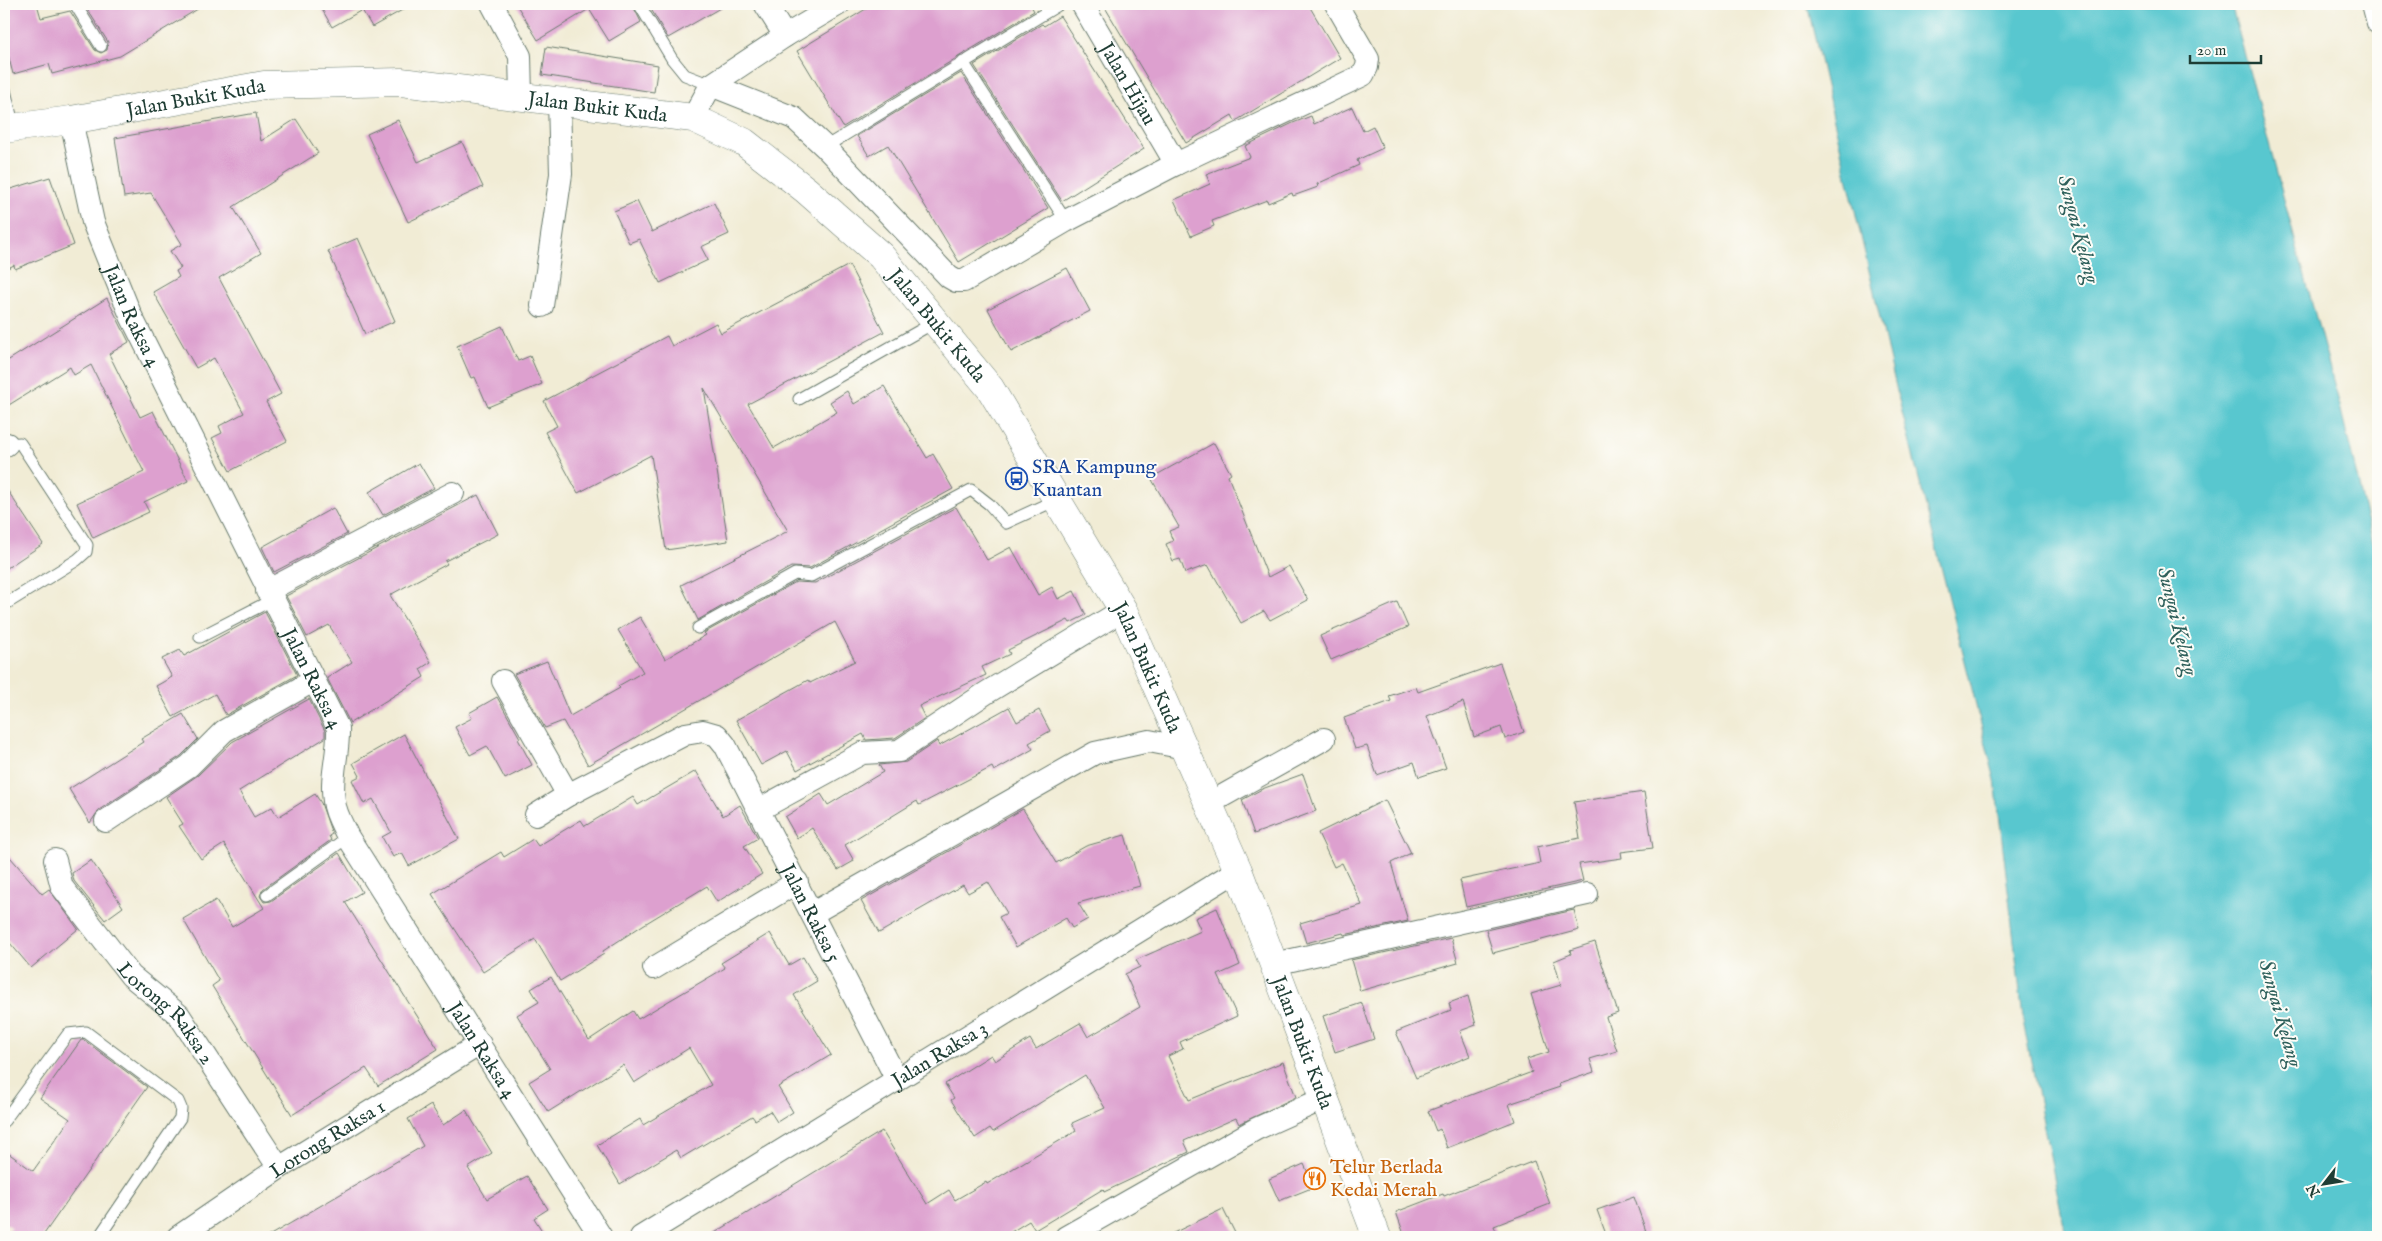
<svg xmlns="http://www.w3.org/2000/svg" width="2382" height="1241" font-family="'IM FELL English',serif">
  <rect width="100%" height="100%" fill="#fdfcf7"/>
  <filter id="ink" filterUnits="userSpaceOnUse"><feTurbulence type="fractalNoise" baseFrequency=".02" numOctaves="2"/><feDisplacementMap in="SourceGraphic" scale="10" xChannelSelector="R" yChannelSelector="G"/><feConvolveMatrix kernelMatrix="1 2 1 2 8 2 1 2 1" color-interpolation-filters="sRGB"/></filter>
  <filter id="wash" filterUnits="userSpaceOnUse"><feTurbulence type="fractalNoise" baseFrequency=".0096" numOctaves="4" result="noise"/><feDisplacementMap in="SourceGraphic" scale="20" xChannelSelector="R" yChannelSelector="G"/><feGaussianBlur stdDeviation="1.12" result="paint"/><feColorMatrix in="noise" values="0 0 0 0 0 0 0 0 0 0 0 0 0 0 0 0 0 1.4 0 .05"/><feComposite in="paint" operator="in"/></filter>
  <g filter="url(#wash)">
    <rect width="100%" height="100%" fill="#f1ecd5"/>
    <path fill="#59c7cf" stroke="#3c8282" d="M 1807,4 L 2231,4 L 2340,406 L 2378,565 L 2378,1237 L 2066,1237 L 2024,1026 L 1995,780 L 1899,400 Z"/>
    <g id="blocks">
      <path fill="#dda0cf" d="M 4,4 L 37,4 L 41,18 L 70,11 L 95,50 L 101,53 L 107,50 L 108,42 L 84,4 L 206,4 L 120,56 L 52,74 L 49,64 L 13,74 L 4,39 Z
        M 319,4 L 413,4 L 372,27 L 362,10 L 332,27 Z
        M 516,4 L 632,4 L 641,22 L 609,41 L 589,9 L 538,40 Z
        M 648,4 L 727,4 L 668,38 Z
        M 874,4 L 1030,4 L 1034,11 L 843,127 L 797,51 Z
        M 1103,4 L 1308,4 L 1340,58 L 1239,119 L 1235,121 L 1232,115 L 1186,143 Z
        M 1060,16 L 1144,149 L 1062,201 L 974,65 L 1042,24 L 1044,26 Z
        M 546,47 L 658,65 L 654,92 L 542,75 Z
        M 961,73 L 1048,208 L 959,262 L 888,145 L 869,156 L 857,136 Z
        M 1352,107 L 1363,131 L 1373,126 L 1383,148 L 1357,160 L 1359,165 L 1317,184 L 1318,187 L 1293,196 L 1292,193 L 1268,203 L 1267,200 L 1212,221 L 1214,226 L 1191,236 L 1174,200 L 1210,184 L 1206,174 L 1250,157 L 1245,146 L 1293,123 L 1311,116 L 1314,124 Z
        M 256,113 L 261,141 L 296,119 L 318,153 L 233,207 L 261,253 L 219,278 L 281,394 L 266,402 L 287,441 L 230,471 L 212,438 L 222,433 L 219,426 L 244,413 L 214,358 L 196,368 L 153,292 L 179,277 L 176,271 L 181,268 L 170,251 L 182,244 L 151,193 L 124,197 L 115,138 Z
        M 398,120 L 418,162 L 462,142 L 483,187 L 408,222 L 367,134 Z
        M 50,177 L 74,245 L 15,269 L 14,265 L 4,270 L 4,191 Z
        M 637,201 L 652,232 L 714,203 L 729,234 L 701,247 L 708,260 L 660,283 L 639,239 L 629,243 L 614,211 Z
        M 358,238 L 395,321 L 365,334 L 328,251 Z
        M 849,265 L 884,332 L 748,404 L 774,448 L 837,412 L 830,402 L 847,391 L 854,404 L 884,386 L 927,458 L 933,454 L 953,489 L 810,568 L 791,567 L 698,620 L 681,585 L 788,531 L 704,388 L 728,541 L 666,550 L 651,455 L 578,493 L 545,432 L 557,426 L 544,401 L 667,336 L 672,346 L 716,323 L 721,333 Z
        M 1067,268 L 1090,311 L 1011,352 L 988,309 Z
        M 107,298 L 129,342 L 109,354 L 140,417 L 153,411 L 188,481 L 144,502 L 149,512 L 93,538 L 77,503 L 144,472 L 91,365 L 74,375 L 70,367 L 4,408 L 4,363 Z
        M 502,326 L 518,361 L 530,356 L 542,384 L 488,407 L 475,377 L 471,378 L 457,346 Z
        M 1214,443 L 1231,474 L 1228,476 L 1268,577 L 1289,566 L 1308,600 L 1270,620 L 1264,611 L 1241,623 L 1208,565 L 1185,573 L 1180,559 L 1173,561 L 1166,544 L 1173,541 L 1169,531 L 1179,527 L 1151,478 Z
        M 419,463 L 434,488 L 383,515 L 369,492 Z
        M 4,485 L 43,544 L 4,570 Z
        M 478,495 L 498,534 L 445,561 L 447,564 L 390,595 L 431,662 L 420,669 L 424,677 L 350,723 L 327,678 L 352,662 L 329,625 L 307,637 L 286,596 Z
        M 956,507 L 987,560 L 1011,547 L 1038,595 L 1052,587 L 1058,599 L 1074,591 L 1086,615 L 1070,623 L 1068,620 L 1008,650 L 1010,654 L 982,667 L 986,675 L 919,706 L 925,718 L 895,738 L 866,740 L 863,734 L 797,770 L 787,751 L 761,765 L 736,720 L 808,680 L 810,683 L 855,661 L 835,622 L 588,765 L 563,721 L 545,728 L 514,674 L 547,661 L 570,716 L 620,688 L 618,686 L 643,672 L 618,630 L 640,617 L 665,659 L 706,635 L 704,633 L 796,582 L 815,583 Z
        M 333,508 L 347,534 L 274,572 L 262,547 Z
        M 1397,602 L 1408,627 L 1331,660 L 1320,636 Z
        M 265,612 L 297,675 L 226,715 L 215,694 L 173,717 L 156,686 L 172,677 L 162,659 L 180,650 L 184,656 Z
        M 1500,663 L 1524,732 L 1505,739 L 1501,727 L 1474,737 L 1463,702 L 1427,716 L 1446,768 L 1419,777 L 1414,762 L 1377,775 L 1367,746 L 1355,749 L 1344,718 L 1391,701 L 1389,696 L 1416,687 L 1418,692 Z
        M 497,697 L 520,738 L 518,739 L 532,765 L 505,779 L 487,746 L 470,755 L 455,727 L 472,718 L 469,713 Z
        M 309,699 L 325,731 L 325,738 L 239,791 L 254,817 L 272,807 L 278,817 L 315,794 L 321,803 L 332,834 L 329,836 L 331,840 L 263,889 L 260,896 L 264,902 L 271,901 L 339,853 L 362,892 L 345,902 L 438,1049 L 378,1086 L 366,1068 L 292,1115 L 212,986 L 219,981 L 183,919 L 216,900 L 232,927 L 264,908 L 224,844 L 201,859 L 179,826 L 183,824 L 166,797 L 198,775 L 232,742 Z
        M 1009,707 L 1017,722 L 1039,710 L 1050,731 L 1029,743 L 1033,749 L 994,771 L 992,767 L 919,805 L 917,801 L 845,845 L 854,861 L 838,870 L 812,828 L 797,838 L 785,817 L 821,794 L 828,805 L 883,772 L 879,765 L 906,762 L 937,741 L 939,746 Z
        M 183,714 L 198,739 L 181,756 L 99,810 L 90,823 L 69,789 L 143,742 L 141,739 Z
        M 404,734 L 459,839 L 409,866 L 402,853 L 393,857 L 382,837 L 391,832 L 373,799 L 364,804 L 352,780 L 360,776 L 353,763 Z
        M 696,771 L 723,816 L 740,805 L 758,838 L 744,846 L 762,874 L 717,902 L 707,886 L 643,925 L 603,951 L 604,954 L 560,981 L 535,939 L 483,972 L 432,894 L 501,852 L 504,857 L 533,839 L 538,846 L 581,820 L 585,826 L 633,797 L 638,805 Z
        M 1303,774 L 1316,811 L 1254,834 L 1242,800 L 1262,789 Z
        M 1644,792 L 1653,848 L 1621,852 L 1622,858 L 1579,864 L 1583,881 L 1466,907 L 1460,880 L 1540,863 L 1537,847 L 1580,838 L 1574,802 Z
        M 1385,800 L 1411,853 L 1391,863 L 1408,921 L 1344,935 L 1343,933 L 1306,943 L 1300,923 L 1362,905 L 1342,863 L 1334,867 L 1318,833 Z
        M 1023,809 L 1056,863 L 1086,846 L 1125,835 L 1140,886 L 1078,903 L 1088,919 L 1072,928 L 1066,918 L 1016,947 L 999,917 L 1007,913 L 988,882 L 968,893 L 963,885 L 879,933 L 861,901 Z
        M 4,850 L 42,894 L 49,889 L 78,929 L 31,968 L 4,936 Z
        M 91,860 L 123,907 L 105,920 L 74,881 L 72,873 Z
        M 1217,908 L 1240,965 L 1218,975 L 1237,1016 L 1180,1042 L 1183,1049 L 1168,1056 L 1189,1100 L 1283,1062 L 1296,1097 L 1239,1124 L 1236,1118 L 1184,1141 L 1189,1152 L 1104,1192 L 1103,1189 L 1035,1230 L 1029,1221 L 1003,1237 L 708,1237 L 882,1131 L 927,1204 L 949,1190 L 955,1200 L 986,1182 L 987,1184 L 1076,1131 L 1072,1123 L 1105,1108 L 1085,1075 L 993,1132 L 990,1128 L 975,1138 L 951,1100 L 954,1098 L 945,1084 L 991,1055 L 995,1061 L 1030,1039 L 1036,1049 L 1080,1023 L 1088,1037 L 1140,1007 L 1125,974 L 1140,967 L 1136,960 L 1201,931 L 1195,918 Z
        M 1574,910 L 1579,930 L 1493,953 L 1486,930 Z
        M 770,933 L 789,965 L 803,957 L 817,981 L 794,995 L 831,1055 L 778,1087 L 793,1112 L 777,1122 L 770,1111 L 755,1120 L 752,1116 L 681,1158 L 676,1150 L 620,1184 L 597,1145 L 640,1119 L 643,1125 L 711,1085 L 689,1048 L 634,1083 L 623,1065 L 548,1112 L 529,1082 L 550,1069 L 517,1015 L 539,1002 L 531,989 L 551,977 L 589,1040 L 633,1011 L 638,1019 L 725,968 L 721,963 Z
        M 1451,938 L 1458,963 L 1360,991 L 1351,960 Z
        M 1595,942 L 1618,1013 L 1606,1017 L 1617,1051 L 1590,1059 L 1594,1072 L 1559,1084 L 1560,1087 L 1509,1104 L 1515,1121 L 1447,1148 L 1440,1129 L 1436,1131 L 1428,1111 L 1532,1072 L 1527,1059 L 1549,1052 L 1531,994 L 1561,985 L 1554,961 L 1571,954 L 1570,950 Z
        M 1468,996 L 1476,1025 L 1460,1031 L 1470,1056 L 1416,1078 L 1396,1032 L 1451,1010 L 1449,1003 Z
        M 1362,1003 L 1374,1039 L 1335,1052 L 1323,1016 Z
        M 81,1040 L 84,1040 L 147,1087 L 42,1237 L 4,1237 L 11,1227 L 4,1222 L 4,1150 L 33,1171 L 70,1119 L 40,1098 Z
        M 431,1105 L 443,1125 L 466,1110 L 492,1153 L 468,1168 L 487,1199 L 527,1176 L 548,1209 L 534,1218 L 546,1237 L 267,1237 L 423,1146 L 408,1119 Z
        M 1534,1161 L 1550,1204 L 1494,1226 L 1498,1237 L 1405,1237 L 1396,1212 L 1443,1194 L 1444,1196 Z
        M 1304,1164 L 1314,1187 L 1279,1201 L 1269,1179 Z
        M 1634,1197 L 1648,1237 L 1607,1237 L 1597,1210 Z
        M 1223,1209 L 1237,1237 L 1165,1237 Z"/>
    </g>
  </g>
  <g filter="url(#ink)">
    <use href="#blocks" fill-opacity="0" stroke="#687a6c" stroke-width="1"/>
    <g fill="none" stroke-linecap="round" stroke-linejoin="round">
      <defs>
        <path id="lane" d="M 75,4 L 101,46
          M 639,4 L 672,59 L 685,75 L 711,85
          M 963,62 L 1066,221
          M 4,86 L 14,128
          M 825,147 L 1060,4
          M 799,399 L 935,322
          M 4,605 L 77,560 L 86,552 L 87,545 L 20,443 L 7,444
          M 698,628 L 795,574 L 811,576 L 971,490 L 989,504 L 1006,523 L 1056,500
          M 200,637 L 272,600
          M 267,895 L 348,837
          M 4,1121 L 68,1034 L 86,1032 L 178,1101 L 181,1108 L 180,1118 L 99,1237"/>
        <g id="street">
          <path d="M 492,4 L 520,56 L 521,96"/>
          <path d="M 765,4 L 785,36"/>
          <path id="s1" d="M 1082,4 L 1176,164"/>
          <path d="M 2373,4 L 2378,23"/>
          <path d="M 711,85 L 794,118 L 825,147 L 949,277 L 956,281 L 964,281 L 1066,221 L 1176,164 L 1363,75 L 1367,67 L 1368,59 L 1336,4"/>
          <path d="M 693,118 L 711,85 L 785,36 L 839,4"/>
          <path id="s2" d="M 71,120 L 93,222 L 131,316 L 338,728 C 339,754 330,776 334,801 C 335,813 343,826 348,837 L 601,1237"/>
          <path d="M 542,306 L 561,174 L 559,101"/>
          <path d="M 4,446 L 7,444"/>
          <path d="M 267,591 L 453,493"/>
          <path d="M 503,681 L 568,795"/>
          <path d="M 1210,803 L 1324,739"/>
          <path d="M 760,809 L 862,753 L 899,751 L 986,693 L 1123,610"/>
          <path id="s3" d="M 536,815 L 568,795 L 685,734 L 703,731 L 717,735 L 725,745 L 897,1080"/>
          <path d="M 106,821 L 189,766 L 224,731 L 313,681"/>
          <path id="s4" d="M 55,860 L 62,887 L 131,976 L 179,1015 L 279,1168"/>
          <path d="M 813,913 L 1095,753 L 1149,741 L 1185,748"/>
          <path d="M 1274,964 L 1587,894"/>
          <path d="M 654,968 L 797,882"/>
          <path id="s5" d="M 178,1237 L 279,1168 L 480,1044"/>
          <path id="s6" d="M 641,1237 L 1238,870"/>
          <path d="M 1066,1237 L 1256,1129 L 1323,1099"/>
        </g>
        <g id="secondary">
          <path id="s7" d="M 4,129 L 71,120 L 264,85 L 401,82 L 693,118 L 744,142 L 806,190 L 881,256 L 990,388 L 1123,610 L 1238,870 L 1377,1237"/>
        </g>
      </defs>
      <use href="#lane" stroke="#687a6c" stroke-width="13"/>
      <use href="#street" stroke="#687a6c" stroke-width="24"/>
      <use href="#secondary" stroke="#687a6c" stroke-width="29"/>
      <use href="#lane" stroke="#fff" stroke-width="11"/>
      <use href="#street" stroke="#fff" stroke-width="22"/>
      <use href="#secondary" stroke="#fff" stroke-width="28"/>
    </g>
  </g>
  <defs>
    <symbol id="bus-ring" viewBox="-11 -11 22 22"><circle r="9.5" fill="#fdfcf7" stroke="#1a4fb4" stroke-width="1.5"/><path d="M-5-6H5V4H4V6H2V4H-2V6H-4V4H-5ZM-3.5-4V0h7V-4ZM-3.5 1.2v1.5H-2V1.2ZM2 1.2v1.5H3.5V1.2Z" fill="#1a4fb4"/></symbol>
    <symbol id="restaurant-ring" viewBox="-11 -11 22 22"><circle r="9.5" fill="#fdfcf7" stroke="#e8710a" stroke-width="1.5"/><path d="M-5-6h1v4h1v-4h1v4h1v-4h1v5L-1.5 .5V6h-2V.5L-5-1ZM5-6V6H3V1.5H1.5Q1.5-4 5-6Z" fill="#e8710a"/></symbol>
  </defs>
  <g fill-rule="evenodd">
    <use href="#bus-ring" x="1004" y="466" width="25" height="25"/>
    <use href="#restaurant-ring" x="1302" y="1166" width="25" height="25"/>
  </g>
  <g text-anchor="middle" stroke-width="4" stroke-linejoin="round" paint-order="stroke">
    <g font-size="20" fill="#1f3d34" stroke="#fdfcf7">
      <text dy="7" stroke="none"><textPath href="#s1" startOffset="92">Jalan Hijau</textPath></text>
      <text dy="7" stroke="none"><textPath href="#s7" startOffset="194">Jalan Bukit Kuda</textPath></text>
      <text dy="7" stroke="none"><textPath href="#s7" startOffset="599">Jalan Bukit Kuda</textPath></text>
      <text dy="7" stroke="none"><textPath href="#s2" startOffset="206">Jalan Raksa 4</textPath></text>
      <text dy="7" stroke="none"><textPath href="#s7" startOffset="1019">Jalan Bukit Kuda</textPath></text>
      <text dy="7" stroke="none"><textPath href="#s7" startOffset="1422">Jalan Bukit Kuda</textPath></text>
      <text dy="7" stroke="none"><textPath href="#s2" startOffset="611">Jalan Raksa 4</textPath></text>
      <text dy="7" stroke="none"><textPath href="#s3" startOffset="404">Jalan Raksa 5</textPath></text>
      <text dy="7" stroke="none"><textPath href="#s4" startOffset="192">Lorong Raksa 2</textPath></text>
      <text dy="7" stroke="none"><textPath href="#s7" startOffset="1828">Jalan Bukit Kuda</textPath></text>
      <text dy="7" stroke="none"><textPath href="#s2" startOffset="1031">Jalan Raksa 4</textPath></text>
      <text dy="7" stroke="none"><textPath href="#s6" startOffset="350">Jalan Raksa 3</textPath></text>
      <text dy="7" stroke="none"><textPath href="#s5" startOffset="179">Lorong Raksa 1</textPath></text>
    </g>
    <g font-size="20" fill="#164399" stroke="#fdfcf7" text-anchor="start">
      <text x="1032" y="473">SRA Kampung<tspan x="1032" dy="23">Kuantan</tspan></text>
    </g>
    <g font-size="20" fill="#c56008" stroke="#fdfcf7" text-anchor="start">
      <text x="1330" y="1173">Telur Berlada<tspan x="1330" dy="23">Kedai Merah</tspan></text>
    </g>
    <g font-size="21" font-style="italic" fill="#2e605b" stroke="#fdfcf7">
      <text transform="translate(2079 229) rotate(75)" y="7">Sungai Kelang</text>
      <text transform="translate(2178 621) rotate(76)" y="7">Sungai Kelang</text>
      <text transform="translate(2281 1013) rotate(74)" y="7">Sungai Kelang</text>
    </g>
  </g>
  <rect width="2382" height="1241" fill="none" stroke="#fdfcf7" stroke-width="20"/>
  <g transform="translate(2324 1184) rotate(239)" stroke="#fdfcf7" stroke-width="4" paint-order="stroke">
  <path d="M0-4L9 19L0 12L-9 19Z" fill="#1f3d34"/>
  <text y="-8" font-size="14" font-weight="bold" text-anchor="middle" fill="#1f3d34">N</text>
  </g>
  <path d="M2190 55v8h71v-8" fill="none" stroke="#1f3d34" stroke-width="2.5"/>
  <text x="2197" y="55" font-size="15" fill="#1f3d34" stroke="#fdfcf7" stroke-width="4" paint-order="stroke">20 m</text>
</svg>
